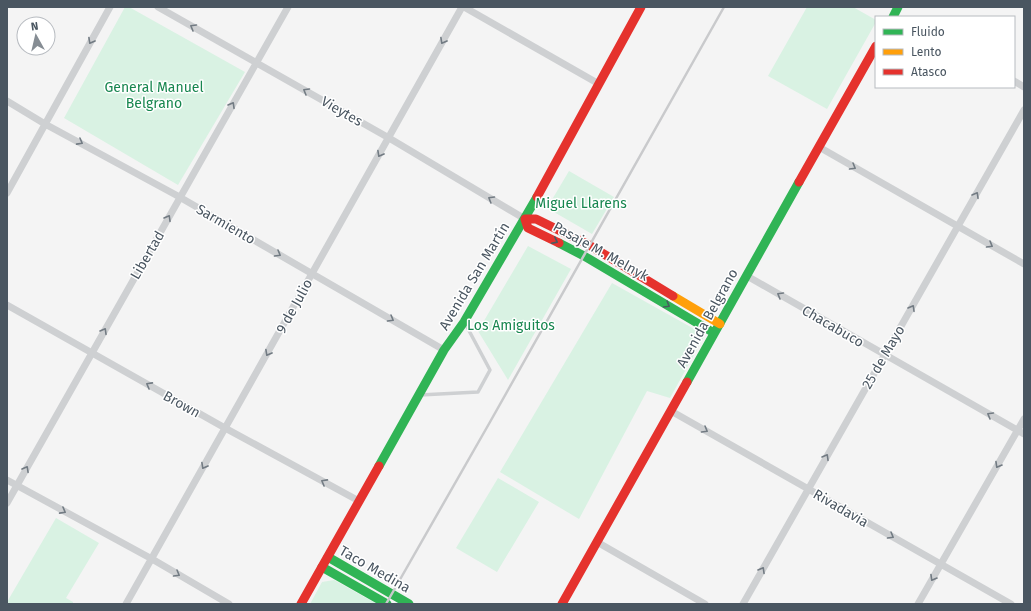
<svg xmlns="http://www.w3.org/2000/svg" width="1031" height="611" font-family="'Fira Sans',sans-serif">
  <rect width="100%" height="100%" fill="#f4f4f4"/>
  <path fill="#d9f2e3" d="M 125,7 L 129,7 L 245,72 L 178,185 L 64,118 Z
    M 807,7 L 853,7 L 876,20 L 876,22 L 827,109 L 768,76 Z
    M 569,171 L 614,197 L 592,234 L 547,208 Z
    M 528,246 L 571,269 L 508,380 L 478,331 Z
    M 612,283 L 705,335 L 670,398 L 647,391 L 579,519 L 500,472 Z
    M 498,478 L 539,502 L 497,572 L 456,548 Z
    M 56,518 L 99,543 L 66,598 L 73,602 L 73,604 L 7,604 L 7,602 Z
    M 334,580 L 377,604 L 310,604 L 322,582 Z"/>
  <g fill="none" stroke-linecap="round" stroke-linejoin="round">
    <path stroke="#ced0d2" stroke-width="3.5" d="M 420,395 L 478,392 L 490,370 L 466,325"/>
    <path stroke="#ced0d2" stroke-width="7" d="M 158,7 L 389,138 L 525,219
      M 464,7 L 599,84
      M 1014,81 L 1024,87
      M 7,101 L 45,124 L 176,195 L 444,350
      M 819,147 L 1024,264
      M 7,193 L 110,7
      M 747,276 L 1024,434
      M 7,305 L 225,428 L 359,501
      M 671,411 L 1011,604
      M 7,480 L 152,559 L 229,604
      M 7,503 L 288,7
      M 597,542 L 705,604
      M 126,604 L 462,7
      M 743,604 L 1024,110
      M 918,604 L 1024,419"/>
    <path stroke="#30b455" stroke-width="9" d="M 893,17 L 898,7
      M 559,243 L 584,256 L 714,333
      M 687,382 L 799,182
      M 379,466 L 444,350 L 464,322 L 537,197
      M 328,557 L 409,604
      M 322,567 L 387,604"/>
    <path stroke="#ff9f0a" stroke-width="9" d="M 673,296 L 720,324"/>
    <path stroke="#e5322d" stroke-width="9" d="M 799,182 L 876,46
      M 537,197 L 641,7
      M 559,243 L 528,228 L 525,219 L 536,219 L 589,245 L 673,296
      M 301,604 L 379,466
      M 562,604 L 687,382"/>
    <path stroke="#c9cacc" stroke-width="2.5" d="M 386,604 L 490,422 L 724,7"/>
  </g>
  <defs><path id="oneway-chevron" d="M-2-3.5L2.5 0L-2 3.5" fill="none" stroke-width="1.6" stroke-linecap="round" stroke-linejoin="round"/></defs>
  <g stroke="#727b83">
    <use href="#oneway-chevron" transform="translate(193 27) rotate(-150)"/>
    <use href="#oneway-chevron" transform="translate(91 41) rotate(119)"/>
    <use href="#oneway-chevron" transform="translate(443 41) rotate(119)"/>
    <use href="#oneway-chevron" transform="translate(306 91) rotate(-150)"/>
    <use href="#oneway-chevron" transform="translate(232 105) rotate(-60)"/>
    <use href="#oneway-chevron" transform="translate(80 142) rotate(29)"/>
    <use href="#oneway-chevron" transform="translate(380 154) rotate(119)"/>
    <use href="#oneway-chevron" transform="translate(853 167) rotate(30)"/>
    <use href="#oneway-chevron" transform="translate(976 195) rotate(-60)"/>
    <use href="#oneway-chevron" transform="translate(491 199) rotate(-149)"/>
    <use href="#oneway-chevron" transform="translate(168 218) rotate(-60)"/>
    <use href="#oneway-chevron" transform="translate(990 245) rotate(30)"/>
    <use href="#oneway-chevron" transform="translate(278 254) rotate(30)"/>
    <use href="#oneway-chevron" transform="translate(780 295) rotate(-150)"/>
    <use href="#oneway-chevron" transform="translate(912 308) rotate(-60)"/>
    <use href="#oneway-chevron" transform="translate(391 319) rotate(30)"/>
    <use href="#oneway-chevron" transform="translate(104 331) rotate(-60)"/>
    <use href="#oneway-chevron" transform="translate(268 353) rotate(119)"/>
    <use href="#oneway-chevron" transform="translate(149 385) rotate(-151)"/>
    <use href="#oneway-chevron" transform="translate(990 415) rotate(-150)"/>
    <use href="#oneway-chevron" transform="translate(705 430) rotate(30)"/>
    <use href="#oneway-chevron" transform="translate(826 457) rotate(-60)"/>
    <use href="#oneway-chevron" transform="translate(998 465) rotate(120)"/>
    <use href="#oneway-chevron" transform="translate(204 466) rotate(119)"/>
    <use href="#oneway-chevron" transform="translate(26 469) rotate(-61)"/>
    <use href="#oneway-chevron" transform="translate(324 482) rotate(-151)"/>
    <use href="#oneway-chevron" transform="translate(63 511) rotate(29)"/>
    <use href="#oneway-chevron" transform="translate(891 536) rotate(30)"/>
    <use href="#oneway-chevron" transform="translate(762 570) rotate(-60)"/>
    <use href="#oneway-chevron" transform="translate(177 574) rotate(30)"/>
    <use href="#oneway-chevron" transform="translate(933 578) rotate(120)"/>
  </g>
  <g stroke="#495b60">
    <use href="#oneway-chevron" transform="translate(555 241) rotate(27)"/>
    <use href="#oneway-chevron" transform="translate(667 305) rotate(31)"/>
  </g>
  <g text-anchor="middle" stroke-width="3" stroke-linejoin="round" paint-order="stroke">
    <g font-size="14" fill="#17864f" stroke="#fff">
      <text x="154" y="92">General Manuel<tspan x="154" dy="16">Belgrano</tspan></text>
      <text x="581" y="208">Miguel Llarens</text>
      <text x="511" y="330">Los Amiguitos</text>
    </g>
    <g font-size="14" fill="#4a5661" stroke="#fff">
      <text transform="translate(342 111) rotate(30)" y="5">Vieytes</text>
      <text transform="translate(226 224) rotate(30)" y="5">Sarmiento</text>
      <text transform="translate(601 251) rotate(29)" y="5">Pasaje M. Melnyk</text>
      <text transform="translate(147 255) rotate(-60)" y="5">Libertad</text>
      <text transform="translate(474 276) rotate(-59)" y="5">Avenida San Martín</text>
      <text transform="translate(294 306) rotate(-61)" y="5">9 de Julio</text>
      <text transform="translate(707 318) rotate(-61)" y="5">Avenida Belgrano</text>
      <text transform="translate(833 326) rotate(30)" y="5">Chacabuco</text>
      <text transform="translate(883 357) rotate(-60)" y="5">25 de Mayo</text>
      <text transform="translate(182 404) rotate(29)" y="5">Brown</text>
      <text transform="translate(841 508) rotate(30)" y="5">Rivadavia</text>
      <text transform="translate(375 569) rotate(30)" y="5">Taco Medina</text>
    </g>
  </g>
  <rect width="1031" height="611" fill="none" stroke="#4a5661" stroke-width="16"/>
  <rect x="875" y="16" width="140" height="72" fill="#ffffff" stroke="#b7bbc0"/>
  <rect x="883" y="29" width="20" height="6" fill="#30b455" stroke="#b7bbc0"/>
  <text x="911" y="36" font-size="12" fill="#4a5661">Fluido</text>
  <rect x="883" y="49" width="20" height="6" fill="#ff9f0a" stroke="#b7bbc0"/>
  <text x="911" y="56" font-size="12" fill="#4a5661">Lento</text>
  <rect x="883" y="69" width="20" height="6" fill="#e5322d" stroke="#b7bbc0"/>
  <text x="911" y="76" font-size="12" fill="#4a5661">Atasco</text>
  <g transform="translate(36 36) rotate(352)"><circle r="19" fill="#ffffff" stroke="#b7bbc0"/>
  <path d="M0-3L7 15L0 10L-7 15Z" fill="#868d94"/>
  <text y="-6" font-size="11" font-weight="bold" text-anchor="middle" fill="#4a5661">N</text>
  </g>
</svg>
